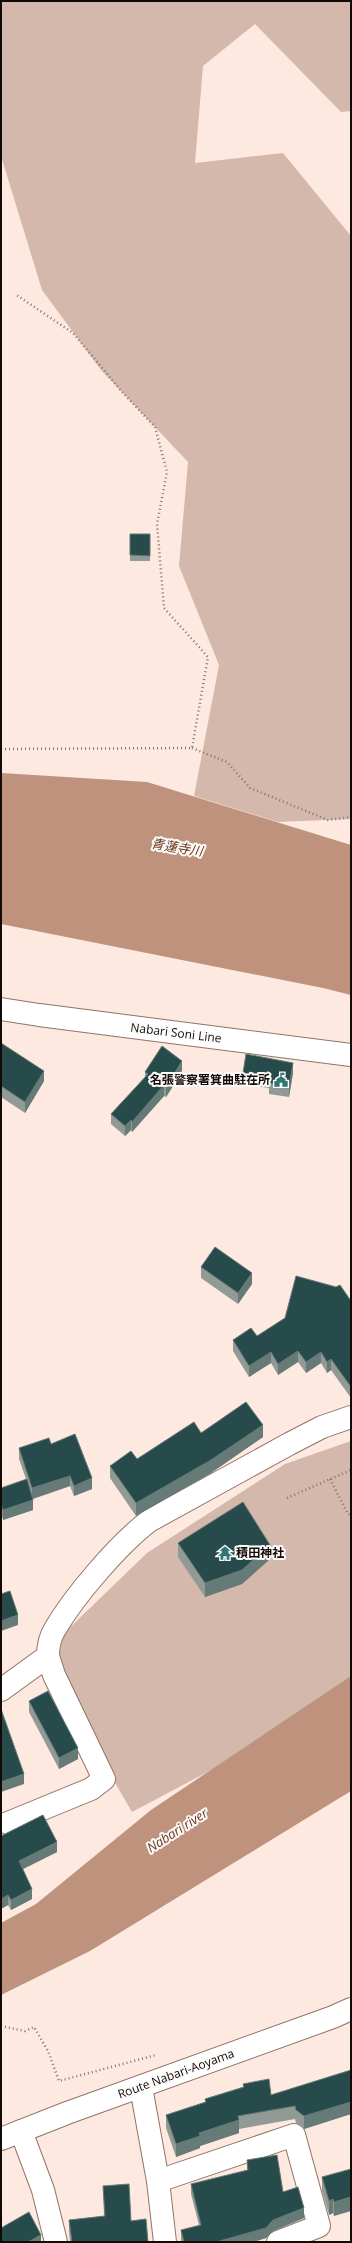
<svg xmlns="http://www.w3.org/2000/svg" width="352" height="2243" font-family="'Open Sans','Noto Sans JP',sans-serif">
  <rect width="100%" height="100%" fill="#fde9e0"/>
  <path fill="#d4b8ab" d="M 1,1 L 351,1 L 351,111 L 341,112 L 255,24 L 203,66 L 195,163 L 283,153 L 351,236 L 351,819 L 278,822 L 194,796 L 219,665 L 179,566 L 188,462 L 101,370 L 42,290 L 1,156 Z
    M 351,1441 L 351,1696 L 132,1812 L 114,1781 L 56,1655 L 61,1636 L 147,1553 L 285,1464 Z"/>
  <path fill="#bf927e" d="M 1,773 L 147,782 L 351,845 L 351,995 L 323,988 L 1,924 Z
    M 351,1676 L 351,1791 L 90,1951 L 1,1995 L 1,1923 L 36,1904 L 151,1810 Z"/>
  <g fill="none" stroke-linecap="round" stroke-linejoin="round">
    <defs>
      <path id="street" d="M 1,1690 L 48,1656 C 48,1646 50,1637 55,1629 C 75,1595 118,1545 149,1521 L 289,1444 L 322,1427 L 351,1417
        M 8,1823 L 91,1789 L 104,1779 L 54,1675 L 48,1656
        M 141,2087 L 158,2181 L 165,2242
        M 21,2131 L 43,2190 L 56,2242
        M 158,2181 L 294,2135 L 319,2226 L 278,2242"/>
      <path id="secondary" d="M 1,2139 L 67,2113 L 333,2017 L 351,2009"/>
      <path id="primary" d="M 1,1009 L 39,1015 L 351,1055"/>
    </defs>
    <use href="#street" stroke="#907366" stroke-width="24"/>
    <use href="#secondary" stroke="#907366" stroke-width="24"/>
    <use href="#primary" stroke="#907366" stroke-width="24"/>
    <path stroke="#83746d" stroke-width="2.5" stroke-dasharray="1 3" stroke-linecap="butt" d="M 192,748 L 227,762 L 250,788 L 328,820 L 351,817
      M 1,749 L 192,748 L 208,657 L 164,608 L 157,524 L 167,472 L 155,427 L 123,393 L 73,333 L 15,294
      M 330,1479 L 348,1514 L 351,1515
      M 287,1498 L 351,1470
      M 1,2026 L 25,2031 L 34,2027 L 48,2051 L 59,2081 L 156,2055"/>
    <use href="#street" stroke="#fff" stroke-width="22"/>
    <use href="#secondary" stroke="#fff" stroke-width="22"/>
    <use href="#primary" stroke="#fff" stroke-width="22"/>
  </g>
  <path fill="#929a95" d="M 130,534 L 150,534 L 150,561 L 130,561 Z
    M 1,1043 L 44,1081 L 25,1113 L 1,1097 Z
    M 145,1072 L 182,1072 L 166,1097 L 164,1096 L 132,1132 L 131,1130 L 125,1136 L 111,1124 L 111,1114 L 145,1078 Z
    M 243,1073 L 293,1073 L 289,1097 L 269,1094 L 269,1088 L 243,1084 Z
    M 201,1267 L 252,1284 L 238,1304 L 201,1278 Z
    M 351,1301 L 351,1398 L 331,1370 L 327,1373 L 321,1363 L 306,1373 L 298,1362 L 278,1375 L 271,1363 L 249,1377 L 233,1351 L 233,1340 L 257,1336 Z
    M 201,1433 L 263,1437 L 211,1473 L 136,1516 L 110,1478 L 110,1466 L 137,1459 Z
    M 51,1444 L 92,1489 L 74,1496 L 70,1486 L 33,1499 L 33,1510 L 3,1520 L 1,1513 L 1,1488 L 26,1479 L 19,1459 L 19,1448 Z
    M 178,1543 L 270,1559 L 242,1584 L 205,1597 L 178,1557 Z
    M 29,1701 L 78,1759 L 59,1769 L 29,1712 Z
    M 1,1836 L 57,1852 L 23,1869 L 32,1899 L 11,1910 L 8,1905 L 1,1909 Z
    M 351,2070 L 351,2114 L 304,2129 L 296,2123 L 295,2119 L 239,2129 L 239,2133 L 200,2146 L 200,2148 L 176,2157 L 166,2128 L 166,2115 L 205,2102 L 205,2099 L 243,2087 L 243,2084 L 271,2095 Z
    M 247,2160 L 283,2192 L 304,2218 L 273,2231 L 266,2238 L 253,2242 L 181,2242 L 181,2230 L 199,2225 L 191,2194 L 191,2184 L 247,2170 Z
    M 351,2169 L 334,2216 L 333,2213 L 329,2215 L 322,2191 L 322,2177 Z
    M 103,2186 L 131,2221 L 148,2242 L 70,2242 L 69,2231 L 69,2220 L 104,2216 Z"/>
  <path fill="#667a77" d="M 182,1061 L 182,1072 L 166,1097 L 166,1087 Z
    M 293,1063 L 293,1073 L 289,1097 L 289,1087 Z
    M 44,1071 L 44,1081 L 25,1113 L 25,1102 Z
    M 164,1085 L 164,1096 L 132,1132 L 132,1122 Z
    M 131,1120 L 131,1130 L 125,1136 L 125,1126 Z
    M 252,1273 L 252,1284 L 238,1304 L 238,1293 Z
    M 298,1351 L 298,1362 L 278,1375 L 278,1364 Z
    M 271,1352 L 271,1363 L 249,1377 L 249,1366 Z
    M 321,1352 L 321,1363 L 306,1373 L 306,1362 Z
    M 331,1359 L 331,1370 L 327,1373 L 327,1362 Z
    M 263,1425 L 263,1437 L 211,1473 L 136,1516 L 136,1503 Z
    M 70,1476 L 70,1486 L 32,1499 L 32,1488 Z
    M 92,1478 L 92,1489 L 74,1496 L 74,1486 Z
    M 33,1500 L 33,1510 L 3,1520 L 3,1510 Z
    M 270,1545 L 270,1559 L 242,1584 L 205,1597 L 205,1583 Z
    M 18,1615 L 18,1625 L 1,1631 L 1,1621 Z
    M 78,1748 L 78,1759 L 59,1769 L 59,1758 Z
    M 24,1774 L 24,1784 L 1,1792 L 1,1782 Z
    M 57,1842 L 57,1852 L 19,1871 L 19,1861 Z
    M 32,1889 L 32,1899 L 11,1910 L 11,1900 Z
    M 8,1895 L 8,1905 L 1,1909 L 1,1899 Z
    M 351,2102 L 351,2114 L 304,2129 L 304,2116 Z
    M 239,2120 L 239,2133 L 200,2146 L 200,2148 L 176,2157 L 176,2144 L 199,2133 Z
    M 351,2197 L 351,2211 L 334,2216 L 334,2202 Z
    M 333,2199 L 333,2213 L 329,2215 L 329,2201 Z
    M 304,2208 L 304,2218 L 273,2231 L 266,2238 L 253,2242 L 216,2242 Z
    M 41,2235 L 41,2242 L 28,2242 Z"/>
  <path fill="#264b4a" stroke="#667a77" d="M 130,534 L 150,534 L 150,556 L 130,555 Z
    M 1,1043 L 44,1071 L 25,1102 L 1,1086 Z
    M 162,1046 L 182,1061 L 166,1087 L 164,1085 L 132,1122 L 131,1120 L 125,1126 L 111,1114 L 148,1074 L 145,1072 Z
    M 246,1054 L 293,1063 L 289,1087 L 269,1083 L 270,1078 L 243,1073 Z
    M 215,1247 L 252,1273 L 238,1293 L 201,1267 Z
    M 296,1276 L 336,1287 L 340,1285 L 351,1301 L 351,1387 L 331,1359 L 327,1362 L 321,1352 L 306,1362 L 298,1351 L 278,1364 L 271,1352 L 249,1366 L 233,1340 L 251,1328 L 257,1336 L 285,1318 Z
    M 246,1402 L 263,1425 L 211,1460 L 136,1503 L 110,1466 L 131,1451 L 137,1459 L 194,1422 L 201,1433 Z
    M 75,1434 L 92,1478 L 74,1486 L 70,1476 L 32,1488 L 19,1448 L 49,1438 L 51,1444 Z
    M 27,1479 L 33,1500 L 3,1510 L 1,1503 L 1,1488 Z
    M 243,1502 L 270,1545 L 242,1570 L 205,1583 L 178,1543 Z
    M 10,1591 L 18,1615 L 1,1621 L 1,1594 Z
    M 48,1691 L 78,1748 L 59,1758 L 29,1701 Z
    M 1,1709 L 24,1774 L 1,1782 Z
    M 43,1815 L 57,1842 L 19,1861 L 32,1889 L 11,1900 L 8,1895 L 1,1899 L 1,1836 Z
    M 351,2070 L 351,2102 L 304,2116 L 296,2110 L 295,2106 L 238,2116 L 239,2120 L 199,2133 L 200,2136 L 176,2144 L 166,2115 L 206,2102 L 205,2099 L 244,2087 L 243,2084 L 269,2079 L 271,2095 Z
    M 277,2155 L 283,2192 L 298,2187 L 304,2208 L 273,2220 L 266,2228 L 216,2242 L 184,2242 L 181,2230 L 201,2225 L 191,2184 L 248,2170 L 247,2160 Z
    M 351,2169 L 351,2197 L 334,2202 L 333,2199 L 329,2201 L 322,2177 Z
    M 129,2184 L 131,2221 L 146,2219 L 148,2242 L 72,2242 L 69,2220 L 105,2216 L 103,2186 Z
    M 29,2212 L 41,2235 L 28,2242 L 1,2242 L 1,2228 Z"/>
  <defs>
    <symbol id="civic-bare" viewBox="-9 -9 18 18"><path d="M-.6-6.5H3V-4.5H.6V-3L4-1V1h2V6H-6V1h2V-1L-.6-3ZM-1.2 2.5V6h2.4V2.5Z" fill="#2e7775" stroke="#fbfbfb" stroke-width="2.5" paint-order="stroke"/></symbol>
    <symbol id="temple-bare" viewBox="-9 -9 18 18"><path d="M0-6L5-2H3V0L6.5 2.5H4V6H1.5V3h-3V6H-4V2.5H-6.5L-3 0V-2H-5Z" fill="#2e7775" stroke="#fbfbfb" stroke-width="2.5" paint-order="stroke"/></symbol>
  </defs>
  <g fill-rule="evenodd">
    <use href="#civic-bare" x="271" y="1070" width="20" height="20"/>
    <use href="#temple-bare" x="215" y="1543" width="20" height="20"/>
  </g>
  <g text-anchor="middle" stroke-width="4" stroke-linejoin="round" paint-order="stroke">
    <g font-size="12" fill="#140a05" stroke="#fbfbfb">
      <text transform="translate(176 1033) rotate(7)" y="4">Nabari Soni Line</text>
      <text transform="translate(176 2074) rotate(-20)" y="4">Route Nabari-Aoyama</text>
    </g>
    <g font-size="12" font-weight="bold" fill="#140a05" stroke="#fbfbfb" text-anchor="end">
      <text x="270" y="1084">名張警察署箕曲駐在所</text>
      <text x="236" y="1557" text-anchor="start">積田神社</text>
    </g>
    <g font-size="13" font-style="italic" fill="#6f3619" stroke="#fbfbfb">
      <text transform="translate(177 847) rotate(9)" y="5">青蓮寺川</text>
      <text transform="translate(177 1830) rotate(-33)" y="5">Nabari river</text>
    </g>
  </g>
  <rect width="352" height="2243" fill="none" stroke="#140a05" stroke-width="4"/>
</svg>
